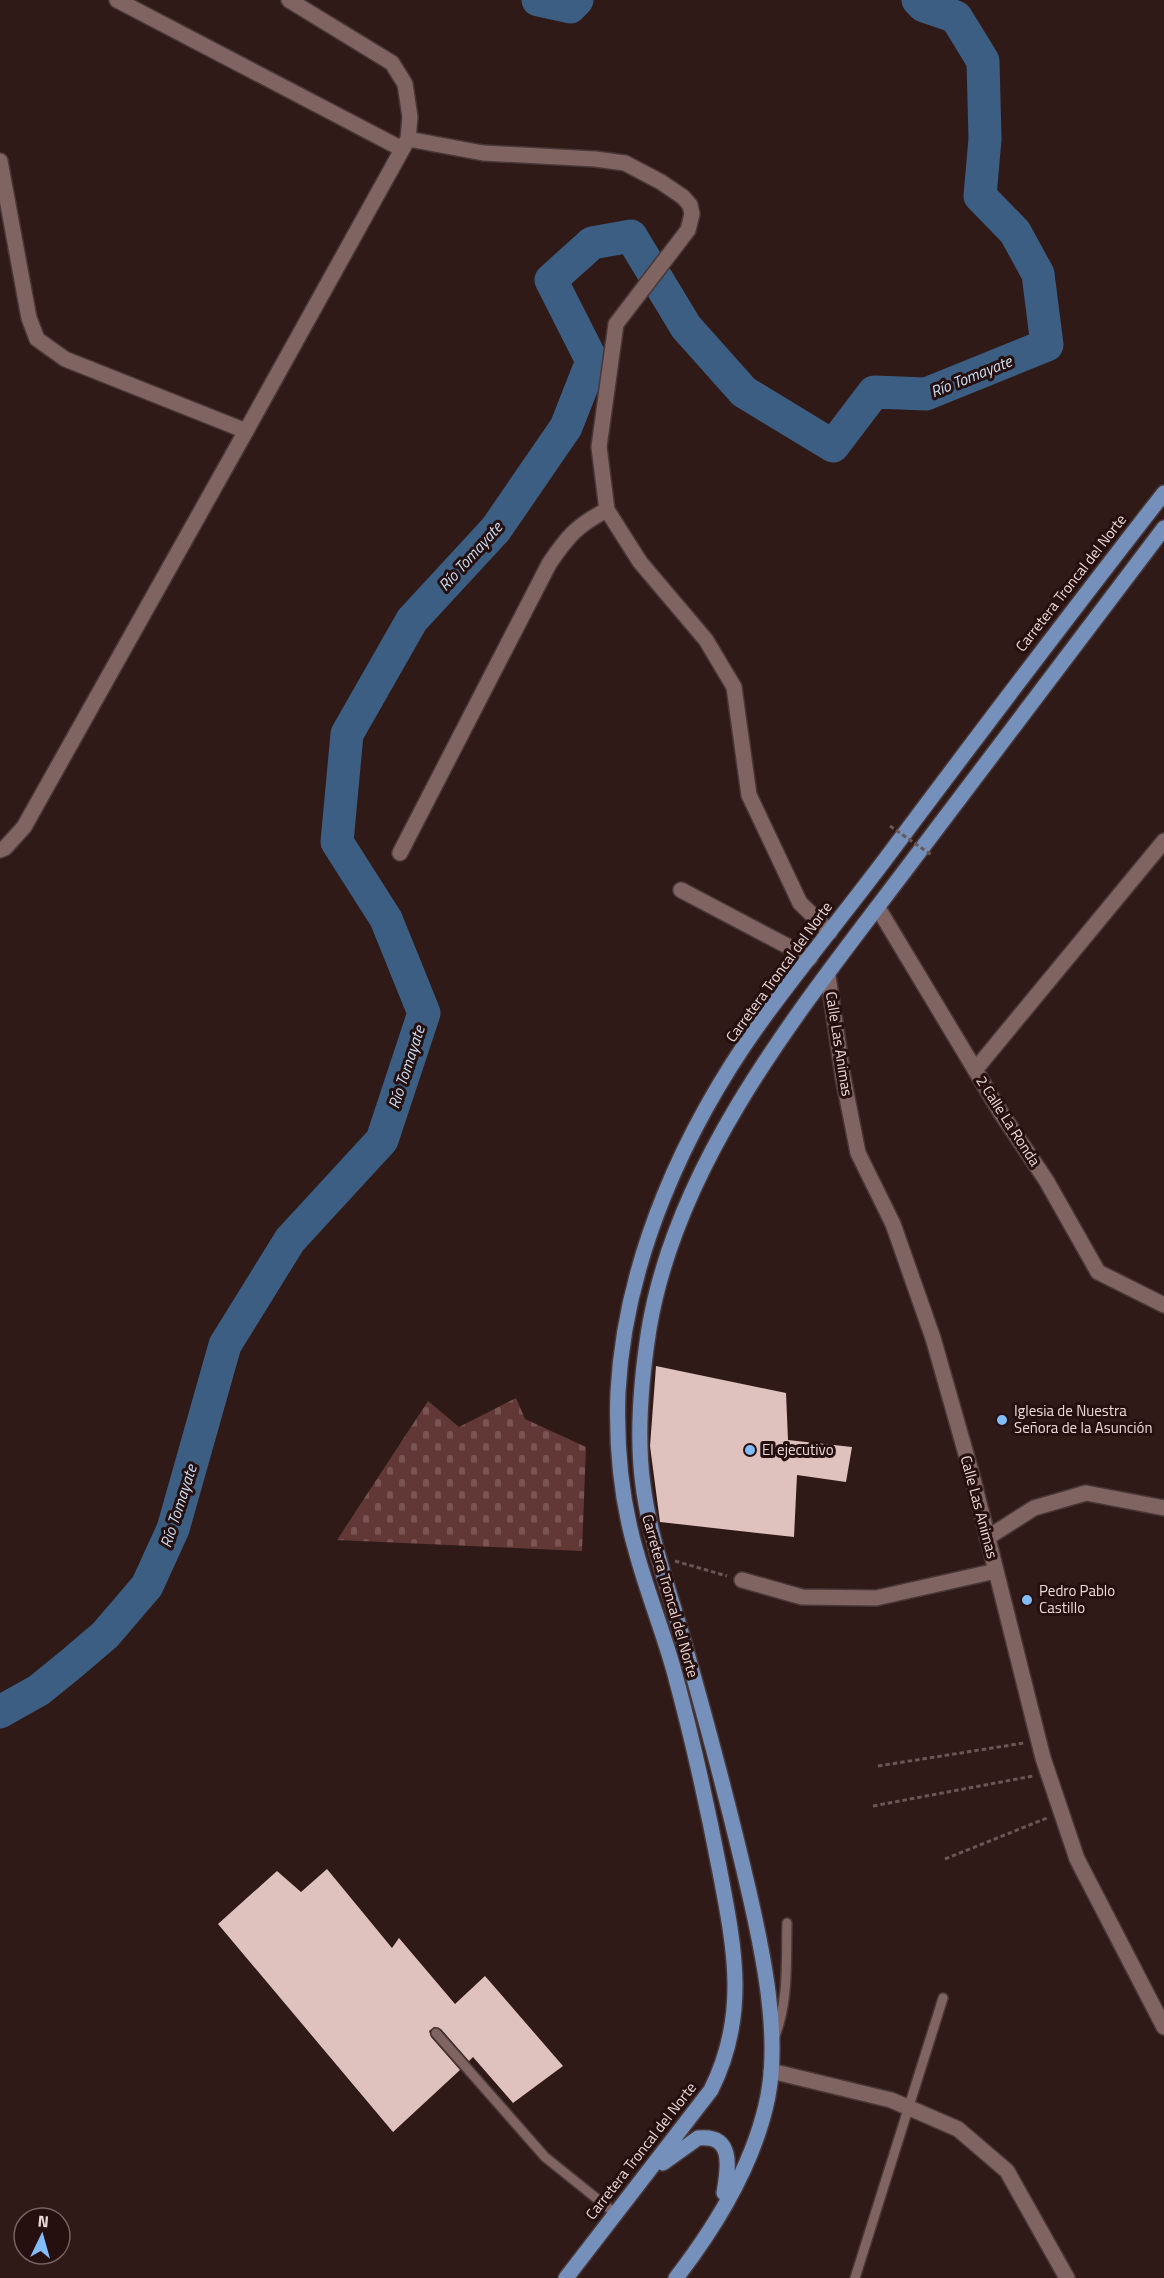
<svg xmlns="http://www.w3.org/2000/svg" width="1164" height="2278" font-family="'Titillium Web',sans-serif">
  <defs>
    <pattern id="cemetery-stones" width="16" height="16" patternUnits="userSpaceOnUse" patternTransform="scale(1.5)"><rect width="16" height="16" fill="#623836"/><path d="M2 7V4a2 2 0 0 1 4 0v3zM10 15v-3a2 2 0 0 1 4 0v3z" fill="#795452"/></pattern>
  </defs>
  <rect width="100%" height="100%" fill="#2f1a18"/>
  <path fill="url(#cemetery-stones)" d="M 516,1398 L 525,1419 L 586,1447 L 582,1551 L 337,1540 L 428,1401 L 459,1427 Z"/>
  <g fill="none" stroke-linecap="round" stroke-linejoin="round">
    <path stroke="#3c5e83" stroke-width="33" d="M 538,0 L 570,7 L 577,0
      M 0,1712 L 39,1690 L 71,1664 L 105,1635 L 147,1586 L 173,1529 L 225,1345 L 290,1240 L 382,1140 L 424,1013 L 386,919 L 337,842 L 347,734 L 412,620 L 496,529 L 566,427 L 592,361 L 551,280 L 592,243 L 631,236 L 686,327 L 744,392 L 833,446 L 874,392 L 926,394 L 1047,345 L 1038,274 L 1015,232 L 980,196 L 985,139 L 983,61 L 956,17 L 924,6 L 918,0"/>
  </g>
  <path fill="#dfc1be" d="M 656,1366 L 786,1393 L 788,1440 L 852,1447 L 846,1482 L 797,1475 L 794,1537 L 660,1522 L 650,1446 Z
    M 327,1869 L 392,1948 L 399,1938 L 455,2004 L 485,1976 L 563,2066 L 513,2103 L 473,2057 L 469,2061 L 441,2029 L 434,2027 L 429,2031 L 431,2037 L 460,2070 L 393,2132 L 218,1924 L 277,1871 L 301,1892 Z"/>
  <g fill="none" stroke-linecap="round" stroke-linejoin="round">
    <defs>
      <path id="service" d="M 436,2033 L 545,2157 L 616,2214
        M 774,2038 C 789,2003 786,1960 787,1923
        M 855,2278 L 943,1998"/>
      <path id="minor" d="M 117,0 L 402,149
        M 289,0 L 392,63 L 405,84 L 410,117 L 408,139
        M 0,850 L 5,848 L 24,827 L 246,431
        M 400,853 L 549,564 C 567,537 577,525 607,510
        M 681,890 L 810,958
        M 878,908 L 1001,1113 L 1046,1180 L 1098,1272 L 1164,1305
        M 828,976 L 843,1077 L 858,1153 L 893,1224 L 933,1338 L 972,1475 L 1043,1758 L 1077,1859 L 1164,2027
        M 975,1070 L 1164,841
        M 987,1538 L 1034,1508 L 1086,1493 L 1164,1508
        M 742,1580 L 802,1597 L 876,1598 L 996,1571
        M 771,2071 L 891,2100 L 958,2129 L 1007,2171 L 1067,2278"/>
      <path id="tertiary" d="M 0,161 L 29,318 L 37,339 L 65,359 L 246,431 L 408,139 L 483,153 L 595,159 L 625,163 L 661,182 L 683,197 L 690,205 L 692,214 L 688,230 L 616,324 L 599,447 L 607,510 L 640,562 L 706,640 L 734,687 L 749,795 L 800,903 L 830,932"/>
      <path id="primary" d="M 663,2163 L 698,2138 C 735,2134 728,2169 724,2193
        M 566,2278 L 711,2090 C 748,2016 735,1950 720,1872 C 707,1804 692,1737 674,1671 C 663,1631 647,1592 636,1551 C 621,1500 616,1445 618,1392 C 625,1259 685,1127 762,1020 C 804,962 850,907 893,849 C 982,730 1072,611 1164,493
        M 676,2278 C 717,2225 755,2162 768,2096 C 780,2034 763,1953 749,1892 C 730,1810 708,1727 685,1646 C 670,1593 650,1540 643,1485 C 636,1434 641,1380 649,1329 C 678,1155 807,1001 910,864 C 995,752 1079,640 1164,528"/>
    </defs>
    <use href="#service" stroke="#493737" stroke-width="12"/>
    <use href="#minor" stroke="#493737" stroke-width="18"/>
    <use href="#tertiary" stroke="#493737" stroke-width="18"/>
    <use href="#primary" stroke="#493737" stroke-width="18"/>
    <path stroke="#6a5755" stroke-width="3" stroke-dasharray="4.5 3" stroke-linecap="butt" d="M 675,1561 L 727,1576
      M 878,1766 L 1024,1743
      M 873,1806 L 1033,1776
      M 945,1859 L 1047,1818"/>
    <use href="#service" stroke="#7f6462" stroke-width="9"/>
    <use href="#minor" stroke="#7f6462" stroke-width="15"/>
    <use href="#tertiary" stroke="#7f6462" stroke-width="15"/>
    <use href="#primary" stroke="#7490bb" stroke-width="15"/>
    <path stroke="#6a5755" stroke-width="3" stroke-dasharray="4.5 3" stroke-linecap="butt" d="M 890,826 L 933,856"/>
  </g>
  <g fill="#83bcfb" stroke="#25100f" stroke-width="2">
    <circle cx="1002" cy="1420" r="6"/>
    <circle cx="750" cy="1450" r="6"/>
    <circle cx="1027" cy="1600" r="6"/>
  </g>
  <g text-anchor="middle" stroke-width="6" stroke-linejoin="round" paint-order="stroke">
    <g font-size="15" fill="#eadad9" stroke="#25100f">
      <text transform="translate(1071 583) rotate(-52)" y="5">Carretera Troncal del Norte</text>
      <text transform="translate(779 972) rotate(-54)" y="5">Carretera Troncal del Norte</text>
      <text transform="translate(839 1044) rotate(81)" y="5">Calle Las Animas</text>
      <text transform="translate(1008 1121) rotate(57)" y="5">2 Calle La Ronda</text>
      <text transform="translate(979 1507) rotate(75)" y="5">Calle Las Animas</text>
      <text transform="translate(670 1596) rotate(74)" y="5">Carretera Troncal del Norte</text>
      <text transform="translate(641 2151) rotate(-52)" y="5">Carretera Troncal del Norte</text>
    </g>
    <g font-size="15" fill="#eadad9" stroke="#25100f" text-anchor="start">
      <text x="1014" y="1416">Iglesia de Nuestra<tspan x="1014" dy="17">Señora de la Asunción</tspan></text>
      <text x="762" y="1455">El ejecutivo</text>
      <text x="1039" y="1596">Pedro Pablo<tspan x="1039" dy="17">Castillo</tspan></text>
    </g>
    <g font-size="16" font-style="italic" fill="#c8def6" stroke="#25100f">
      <text transform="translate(971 376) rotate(-22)" y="6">Río Tomayate</text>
      <text transform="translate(470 556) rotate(-48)" y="6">Río Tomayate</text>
      <text transform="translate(406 1067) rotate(-72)" y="6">Río Tomayate</text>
      <text transform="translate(178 1506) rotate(-72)" y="6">Río Tomayate</text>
    </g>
  </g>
  <g transform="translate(42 2236) rotate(5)"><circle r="28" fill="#25100f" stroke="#746160" stroke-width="1.5"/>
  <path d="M0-4.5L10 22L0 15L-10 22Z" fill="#83bcfb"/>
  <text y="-9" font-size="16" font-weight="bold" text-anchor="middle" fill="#eadad9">N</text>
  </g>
</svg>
